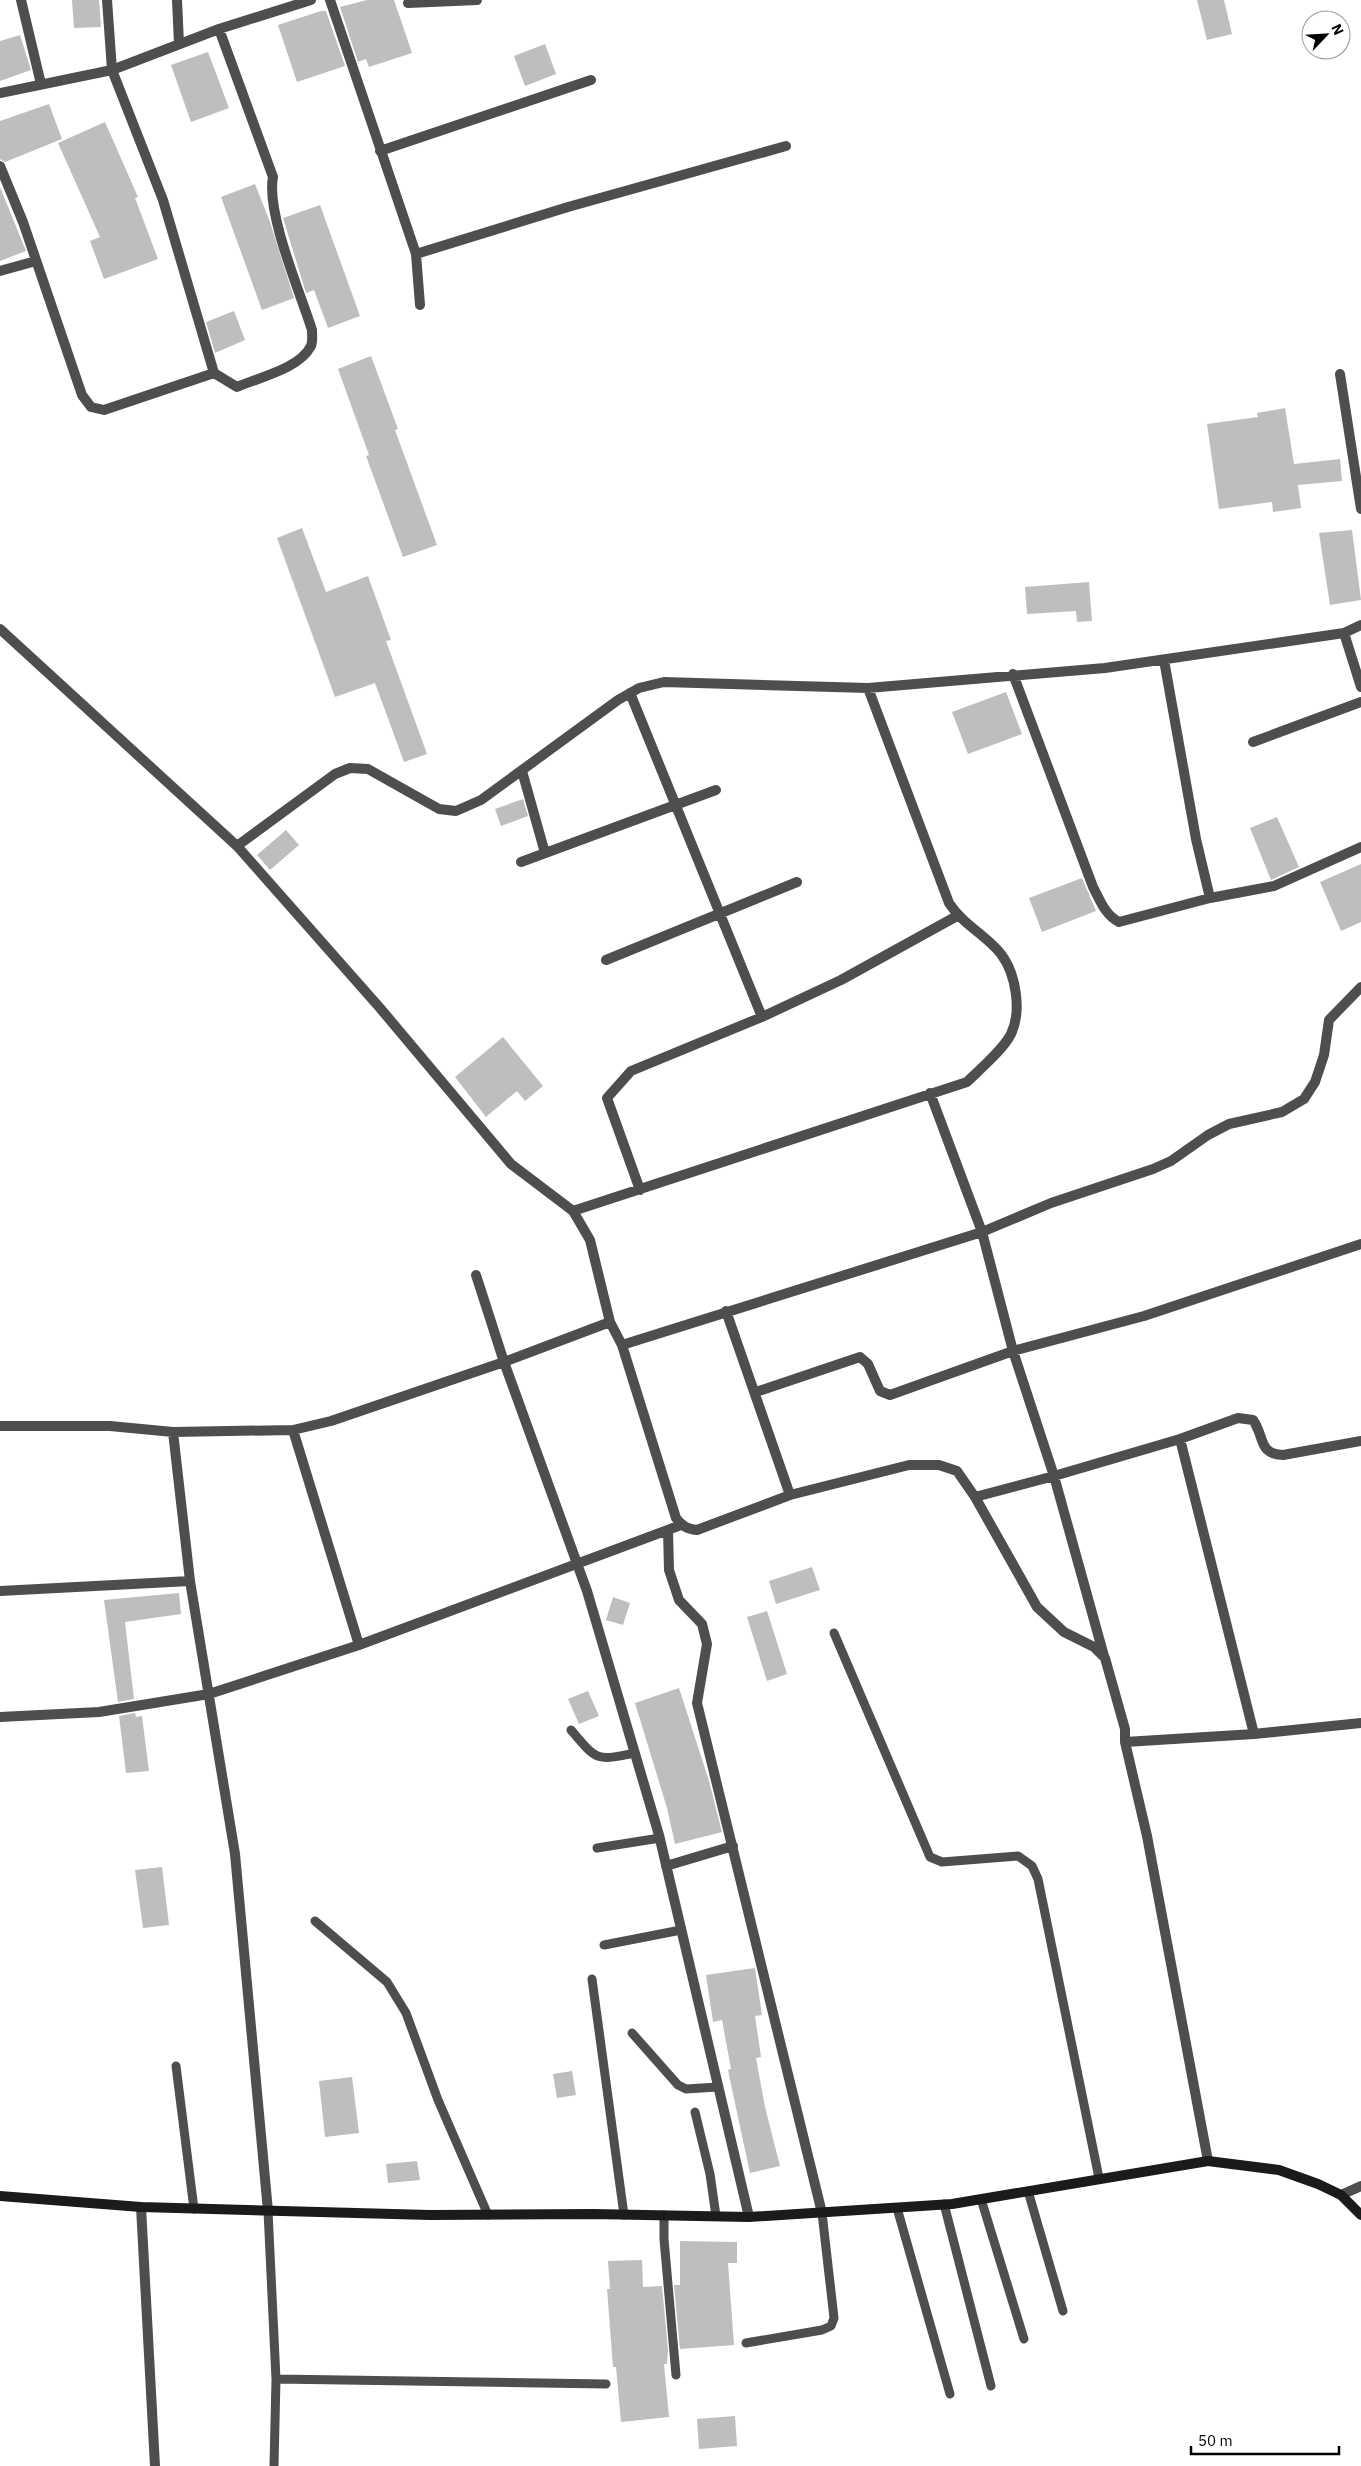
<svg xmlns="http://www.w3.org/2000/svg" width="1361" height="2466" font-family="'IBM Plex Sans',sans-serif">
  <rect width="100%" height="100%" fill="#fff"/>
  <path fill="#bebebe" d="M 72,0 L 99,0 L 101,27 L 74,28 Z
    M 367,0 L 394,0 L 412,53 L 369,67 L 366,59 L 358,62 L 340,7 Z
    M 1197,0 L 1224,0 L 1232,34 L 1207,40 Z
    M 321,11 L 326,11 L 345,66 L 297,82 L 278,25 Z
    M 20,35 L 31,70 L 0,81 L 0,41 Z
    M 545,44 L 556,74 L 525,86 L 514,56 Z
    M 208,52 L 229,108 L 191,122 L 171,65 Z
    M 49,104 L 62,139 L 5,162 L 0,159 L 0,121 Z
    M 105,122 L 138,197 L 135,198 L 158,259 L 104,279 L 90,241 L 100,237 L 58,143 Z
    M 255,184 L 270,222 L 294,298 L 262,310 L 221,197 Z
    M 0,187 L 26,251 L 0,261 Z
    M 320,205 L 360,316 L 328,328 L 314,290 L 306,293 L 283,218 Z
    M 234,311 L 245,340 L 215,353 L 206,322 Z
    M 371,356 L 398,429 L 395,430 L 437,545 L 403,557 L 366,456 L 369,455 L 338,369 Z
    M 1285,408 L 1294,464 L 1340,459 L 1342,481 L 1298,485 L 1301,508 L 1273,512 L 1272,502 L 1219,509 L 1207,424 L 1258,417 L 1257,413 Z
    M 302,528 L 326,592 L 368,576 L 391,640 L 386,641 L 427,754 L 404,762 L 375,683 L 335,697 L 277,538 Z
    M 1352,530 L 1361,600 L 1330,605 L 1319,533 Z
    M 1089,582 L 1092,621 L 1077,622 L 1076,611 L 1027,614 L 1025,587 Z
    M 1006,692 L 1022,734 L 968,754 L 952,712 Z
    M 523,799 L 528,816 L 501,826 L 495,809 Z
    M 1277,817 L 1299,867 L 1271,880 L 1250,828 Z
    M 286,830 L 299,845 L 270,870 L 257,855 Z
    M 1361,864 L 1361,922 L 1341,931 L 1320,882 Z
    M 1082,878 L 1096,911 L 1042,932 L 1029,898 Z
    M 503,1037 L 543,1086 L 525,1101 L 517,1091 L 486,1117 L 455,1077 Z
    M 812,1567 L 820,1590 L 776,1604 L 769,1581 Z
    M 179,1593 L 181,1614 L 125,1622 L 134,1699 L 118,1702 L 104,1600 Z
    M 613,1597 L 630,1603 L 623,1625 L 606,1620 Z
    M 767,1611 L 787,1674 L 767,1681 L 747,1617 Z
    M 679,1688 L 709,1781 L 722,1832 L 675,1844 L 667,1808 L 635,1703 Z
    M 588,1691 L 599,1716 L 579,1724 L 568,1699 Z
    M 135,1713 L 136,1717 L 142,1716 L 149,1771 L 126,1773 L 119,1716 Z
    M 162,1867 L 169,1925 L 143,1928 L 135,1870 Z
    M 755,1968 L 762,2015 L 755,2016 L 761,2057 L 756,2058 L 765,2107 L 780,2166 L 750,2173 L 730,2080 L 728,2070 L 731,2069 L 722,2020 L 713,2022 L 706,1975 Z
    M 572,2071 L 576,2095 L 557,2098 L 553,2074 Z
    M 352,2077 L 359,2133 L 325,2137 L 319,2081 Z
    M 417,2161 L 420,2180 L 388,2183 L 386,2164 Z
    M 680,2241 L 737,2242 L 737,2263 L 728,2263 L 734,2345 L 680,2349 L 674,2285 L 680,2285 Z
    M 642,2260 L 643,2287 L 662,2286 L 668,2350 L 667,2364 L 664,2364 L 669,2417 L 621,2422 L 616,2367 L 613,2367 L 607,2289 L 610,2289 L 608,2261 Z
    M 735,2416 L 737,2446 L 699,2449 L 697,2419 Z"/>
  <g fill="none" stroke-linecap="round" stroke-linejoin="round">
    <path stroke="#4e4e4e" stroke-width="9" d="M 834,1633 L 930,1857 L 942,1862 L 1018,1856 L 1032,1866 L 1038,1879 L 1099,2178
      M 571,1730 C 597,1761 596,1761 635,1753
      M 597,1848 L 660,1838
      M 315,1921 L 387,1982 L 406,2013 L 438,2100 L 488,2215
      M 604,1945 L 681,1930
      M 592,1979 L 624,2215
      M 632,2033 L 678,2085 L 686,2089 L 718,2087
      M 176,2066 L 194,2209
      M 695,2112 L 710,2174 L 716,2216
      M 1028,2191 L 1063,2311
      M 981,2199 L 1024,2339
      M 944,2204 L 991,2386
      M 897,2208 L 950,2394
      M 268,2211 L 276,2379 L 274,2466
      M 664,2215 L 664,2239 L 676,2375
      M 746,2343 L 822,2330 L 831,2326 L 834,2318 L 822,2213
      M 276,2379 L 606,2384"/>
    <path stroke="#4e4e4e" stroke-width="10" d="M 21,0 L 41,84
      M 107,0 L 112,70 L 163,200 L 214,373 L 237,387 C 260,377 299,369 311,346 C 313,341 312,335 312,330 C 300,292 266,213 273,177 L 219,29
      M 177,0 L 179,44
      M 330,0 L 416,254 L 420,305
      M 408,3 L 477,0
      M 0,93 L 112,70 L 219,29 L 311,0
      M 380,151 L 591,80
      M 0,166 L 23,222 L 82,395 L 91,407 L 104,410 L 214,373
      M 416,254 L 568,207 L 786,146
      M 0,271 L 36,261
      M 1340,374 L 1361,509
      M 0,629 L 237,846 L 380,1008 L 511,1164 L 573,1211 L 590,1240 L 610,1322 L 622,1345 L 676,1518 C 682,1526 687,1529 697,1530 L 790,1495 L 909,1465 L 939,1465 L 957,1471 L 975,1497 L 1037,1607 L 1064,1632 L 1094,1647 L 1105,1658 L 1125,1729 L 1125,1742 L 1147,1836 L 1208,2161
      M 1344,633 L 1361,687
      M 1164,660 L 1196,839 L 1210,898
      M 1013,674 L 1093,887 C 1100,900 1105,915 1119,922 L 1210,898 L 1274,886 L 1361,847
      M 630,693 L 762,1017
      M 1253,742 L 1361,702
      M 522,771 L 545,853
      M 237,846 L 335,774 L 350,768 L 368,769 L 439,809 L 456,811 L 481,800 L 618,700 L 639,688 L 664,682 L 868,688 L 1105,668 L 1344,633 L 1361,625
      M 521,862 L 716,790
      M 606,960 L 797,882
      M 640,1190 L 607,1098 L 631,1071 L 762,1017 L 841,980 L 957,916
      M 573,1211 L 967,1082 C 980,1069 1003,1050 1011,1034 C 1022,1011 1016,974 1001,954 C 985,934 964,926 949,903 L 868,688
      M 476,1275 L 504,1362 L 587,1591 L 659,1835 L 749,2217
      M 726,1311 L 790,1495
      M 622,1345 L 982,1232 L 1051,1203 L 1153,1169 L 1171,1161 L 1208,1135 L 1229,1124 L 1282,1112 L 1304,1099 L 1315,1082 L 1324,1055 L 1329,1020 L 1361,987
      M 756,1392 L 860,1357 L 868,1364 L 880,1391 L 890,1395 L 1013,1351 L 982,1232 L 930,1093
      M 0,1426 L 110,1426 L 173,1432 L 293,1430 L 331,1421 L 504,1362 L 610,1322
      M 293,1430 L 359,1645
      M 173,1432 L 190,1581 L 235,1854 L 268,2211
      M 1180,1439 L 1254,1734
      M 975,1497 L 1054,1476 L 1013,1351 L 1144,1316 L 1361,1244
      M 668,1530 L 669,1570 L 679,1600 L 702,1624 L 707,1644 L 697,1703 L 822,2213
      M 0,1591 L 190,1581
      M 1104,1656 L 1054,1476 L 1180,1439 L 1238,1418 L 1253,1420 C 1265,1437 1258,1454 1283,1455 L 1361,1441
      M 0,1717 L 99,1712 L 209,1694 L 359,1645 L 681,1525
      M 1125,1742 L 1254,1734 L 1361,1723
      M 666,1866 L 733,1846
      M 1341,2195 L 1361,2186
      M 141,2207 L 155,2466"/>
    <path stroke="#1b1b1b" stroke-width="10" d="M 0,2196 L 141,2207 L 430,2215 L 593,2214 L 749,2217 L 952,2204 L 1208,2161 L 1279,2170 L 1318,2184 L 1341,2195 L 1361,2215"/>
  </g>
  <g transform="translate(1326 35) rotate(65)"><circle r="24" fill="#ffffff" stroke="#999999"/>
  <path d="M0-4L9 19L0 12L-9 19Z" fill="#000000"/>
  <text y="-8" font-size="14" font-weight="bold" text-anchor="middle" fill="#000000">N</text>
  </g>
  <path d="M1191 2446v8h148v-8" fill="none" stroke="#000000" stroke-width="2.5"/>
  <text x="1198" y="2446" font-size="15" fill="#000000" stroke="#ffffff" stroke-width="4" paint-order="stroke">50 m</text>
</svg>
